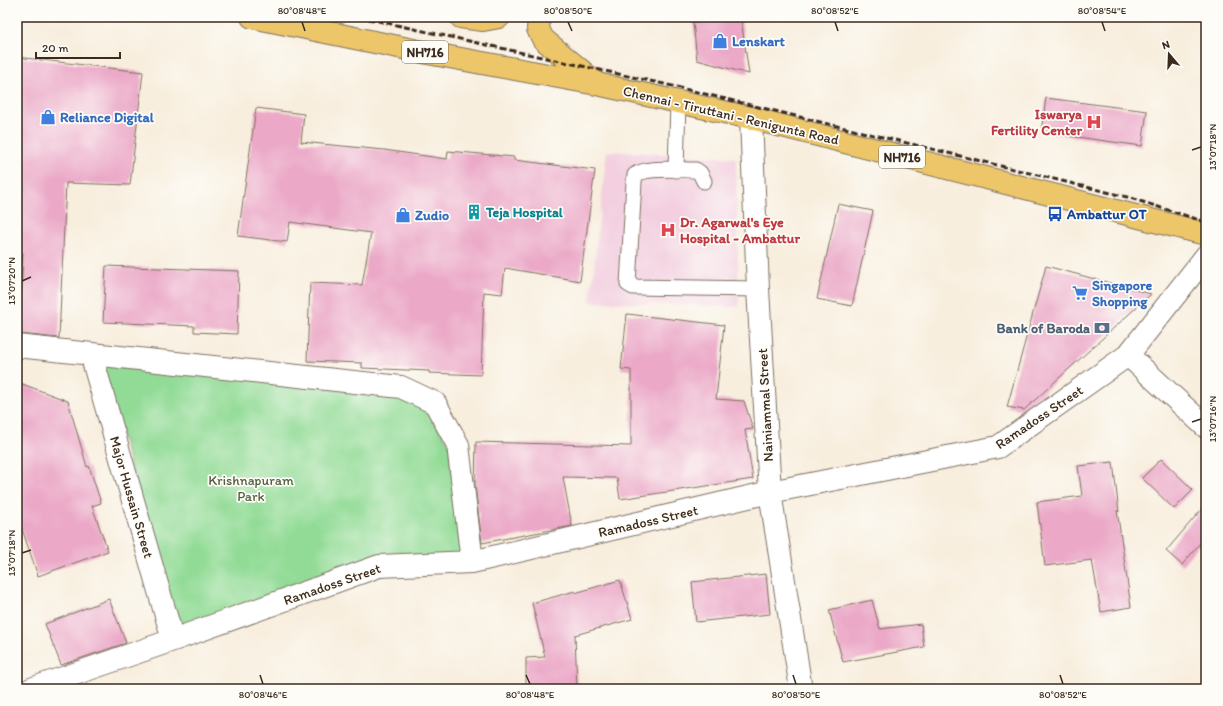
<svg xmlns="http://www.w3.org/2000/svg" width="1223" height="706" font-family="Itim,sans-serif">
  <rect width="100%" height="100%" fill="#fdfcf7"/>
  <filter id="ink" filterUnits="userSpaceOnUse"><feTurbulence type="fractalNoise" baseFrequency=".025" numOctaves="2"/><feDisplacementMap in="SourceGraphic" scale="8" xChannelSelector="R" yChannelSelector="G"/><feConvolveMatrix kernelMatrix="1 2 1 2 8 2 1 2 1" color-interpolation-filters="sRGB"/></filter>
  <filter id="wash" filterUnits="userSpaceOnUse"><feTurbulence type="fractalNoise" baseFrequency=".012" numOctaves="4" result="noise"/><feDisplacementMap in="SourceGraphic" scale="16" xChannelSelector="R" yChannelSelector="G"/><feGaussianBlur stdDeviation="0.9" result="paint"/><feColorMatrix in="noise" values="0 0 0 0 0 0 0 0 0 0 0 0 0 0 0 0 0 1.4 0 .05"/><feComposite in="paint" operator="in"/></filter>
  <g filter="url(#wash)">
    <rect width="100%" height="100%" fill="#f8eede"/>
    <path fill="#f3cfe0" d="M 607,151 L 736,158 L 739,307 L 590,302 Z"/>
    <path fill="#92db96" stroke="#66825a" d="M 102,365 L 387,392 L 424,406 L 449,444 L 462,555 L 176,629 Z"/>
    <g id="blocks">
      <path fill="#eba8c7" d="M 741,19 L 749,74 L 697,60 L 693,22 Z
        M 17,57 L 143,72 L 130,185 L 66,183 L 59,338 L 20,334 L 23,253 L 17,253 L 21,169 L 17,169 Z
        M 1046,98 L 1147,111 L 1142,146 L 1041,132 Z
        M 256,108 L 304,114 L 301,142 L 384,150 L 447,159 L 448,151 L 514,157 L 514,160 L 595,170 L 580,281 L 505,268 L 502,294 L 484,292 L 481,375 L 429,373 L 429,371 L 362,368 L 362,363 L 307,361 L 310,283 L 362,285 L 371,233 L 290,222 L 287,242 L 238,236 Z
        M 838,204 L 873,211 L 852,306 L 817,299 Z
        M 106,266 L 239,271 L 237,334 L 194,332 L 194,326 L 103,322 Z
        M 1046,266 L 1151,294 L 1024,410 L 1007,407 Z
        M 627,314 L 724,325 L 716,399 L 744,401 L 753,429 L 745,430 L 753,479 L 620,499 L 617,478 L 563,477 L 572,526 L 482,543 L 475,485 L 476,442 L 631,446 L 631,370 L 621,369 Z
        M 17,382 L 68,401 L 87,467 L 89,466 L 101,503 L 92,506 L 108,551 L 38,576 L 22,529 L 17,531 Z
        M 1161,459 L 1193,490 L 1174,509 L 1142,478 Z
        M 1113,462 L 1119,512 L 1117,510 L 1131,607 L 1101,612 L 1092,560 L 1045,566 L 1037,502 L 1082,496 L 1078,466 Z
        M 1206,504 L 1206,536 L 1182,565 L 1166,551 Z
        M 766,574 L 770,614 L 696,622 L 692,582 Z
        M 620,580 L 632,619 L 575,635 L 577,689 L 526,689 L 526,658 L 545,657 L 532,603 L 575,591 L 575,593 Z
        M 109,599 L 126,643 L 61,665 L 45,624 Z
        M 872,600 L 880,629 L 921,624 L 924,647 L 843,662 L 829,610 Z"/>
    </g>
  </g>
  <g filter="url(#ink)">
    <use href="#blocks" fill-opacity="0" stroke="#7d6f61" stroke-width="1"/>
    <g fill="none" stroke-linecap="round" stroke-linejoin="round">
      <defs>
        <path id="service" d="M 676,170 L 678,102
          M 704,181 L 700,173 L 696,170 C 681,170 647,166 635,175 L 634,182 L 628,284 L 633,287 L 758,289"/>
        <path id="minor" d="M 751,118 L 758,289 L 770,492 L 801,689
          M 17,346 L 401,387 L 435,403 L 458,445 L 472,562
          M 91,354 L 173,640
          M 1128,355 L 1206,427
          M 31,689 L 173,640 L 379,566 L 472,562 L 770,492 L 998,447 L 1128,355 L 1206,256"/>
        <path id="trunk" d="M 252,17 L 428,53 L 597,84 L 751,118 L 1206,234
          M 461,17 L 483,20 L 499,17
          M 539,17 L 538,29 L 543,39 L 596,83"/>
      </defs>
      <use href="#service" stroke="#7d6f61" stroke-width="17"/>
      <use href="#minor" stroke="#7d6f61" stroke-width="24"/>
      <use href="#trunk" stroke="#7d6f61" stroke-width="24"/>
      <use href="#service" stroke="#fff" stroke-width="15"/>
      <use href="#minor" stroke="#fff" stroke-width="22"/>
      <use href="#trunk" stroke="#ecc669" stroke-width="22"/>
      <path stroke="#3b2a1e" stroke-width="3" stroke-dasharray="6 3" stroke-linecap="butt" d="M 360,17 L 664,84 L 940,151 L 1127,197 L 1206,222"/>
    </g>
  </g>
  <path fill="none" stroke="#3b2a1e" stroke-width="1.5" d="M 302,22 L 305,31M 568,22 L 572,31M 835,22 L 838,31M 1102,22 L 1105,31M 1192,150 L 1201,147M 22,281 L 31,277M 1192,422 L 1201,419M 22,553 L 31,550M 260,675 L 263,684M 526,675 L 530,684M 793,675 L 796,684M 1060,675 L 1063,684"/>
  <defs>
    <symbol id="shop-bare" viewBox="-9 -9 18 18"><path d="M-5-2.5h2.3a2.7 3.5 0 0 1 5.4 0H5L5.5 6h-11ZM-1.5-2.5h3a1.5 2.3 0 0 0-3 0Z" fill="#3f7fe0" stroke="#fdfcf7" stroke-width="2.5" paint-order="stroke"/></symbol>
    <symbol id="hospital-bare" viewBox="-9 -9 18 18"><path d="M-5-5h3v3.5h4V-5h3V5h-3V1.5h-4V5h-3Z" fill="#e0444e" stroke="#fdfcf7" stroke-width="2.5" paint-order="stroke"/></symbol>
    <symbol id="building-bare" viewBox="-9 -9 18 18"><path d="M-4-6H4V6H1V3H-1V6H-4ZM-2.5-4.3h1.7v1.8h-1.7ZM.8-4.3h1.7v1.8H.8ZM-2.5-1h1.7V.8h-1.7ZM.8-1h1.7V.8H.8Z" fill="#0f9aa8" stroke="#fdfcf7" stroke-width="2.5" paint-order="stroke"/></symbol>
    <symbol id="bus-bare" viewBox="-9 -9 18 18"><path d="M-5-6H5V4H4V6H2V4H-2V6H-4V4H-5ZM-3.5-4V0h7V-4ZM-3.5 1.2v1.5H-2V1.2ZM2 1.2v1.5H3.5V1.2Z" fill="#1a4fb4" stroke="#fdfcf7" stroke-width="2.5" paint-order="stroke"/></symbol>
    <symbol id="supermarket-bare" viewBox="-9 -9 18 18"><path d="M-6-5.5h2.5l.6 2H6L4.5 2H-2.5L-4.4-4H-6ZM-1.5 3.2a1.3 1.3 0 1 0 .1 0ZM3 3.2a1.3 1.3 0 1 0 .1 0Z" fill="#3f7fe0" stroke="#fdfcf7" stroke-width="2.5" paint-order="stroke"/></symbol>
    <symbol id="bank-bare" viewBox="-9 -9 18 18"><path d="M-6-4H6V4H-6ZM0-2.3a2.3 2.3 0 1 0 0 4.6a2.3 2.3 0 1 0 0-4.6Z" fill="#5c6f8a" stroke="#fdfcf7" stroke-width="2.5" paint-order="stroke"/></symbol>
  </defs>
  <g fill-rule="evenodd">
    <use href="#shop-bare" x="709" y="30" width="22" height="22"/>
    <use href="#shop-bare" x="37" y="106" width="22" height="22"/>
    <use href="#hospital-bare" x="1083" y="111" width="22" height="22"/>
    <use href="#building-bare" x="463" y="201" width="22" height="22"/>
    <use href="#bus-bare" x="1044" y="203" width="22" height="22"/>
    <use href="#shop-bare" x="392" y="204" width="22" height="22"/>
    <use href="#hospital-bare" x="657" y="219" width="22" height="22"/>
    <use href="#supermarket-bare" x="1069" y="282" width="22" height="22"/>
    <use href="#bank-bare" x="1091" y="317" width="22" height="22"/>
  </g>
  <g text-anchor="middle" stroke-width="3.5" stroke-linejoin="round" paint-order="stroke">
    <g fill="#fdfcf7" stroke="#75695f" stroke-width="1">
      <rect x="402" y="41" width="46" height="22" rx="3"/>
      <rect x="879" y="146" width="46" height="22" rx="3"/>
    </g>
    <g font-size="13" font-weight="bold" fill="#3b2a1e">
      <text x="425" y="57">NH716</text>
      <text x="902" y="162">NH716</text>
    </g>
    <g font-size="14" font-weight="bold" fill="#366cbe" stroke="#fdfcf7" text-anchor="start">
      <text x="732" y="46">Lenskart</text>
      <text x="60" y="122">Reliance Digital</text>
      <text x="415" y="220">Zudio</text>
      <text x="1092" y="290">Singapore<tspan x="1092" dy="16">Shopping</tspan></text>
    </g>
    <g font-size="14" font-weight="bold" fill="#be3a42" stroke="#fdfcf7" text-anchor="end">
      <text x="1082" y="119">Iswarya<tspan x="1082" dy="16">Fertility Center</tspan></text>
      <text x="680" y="227" text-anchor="start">Dr. Agarwal's Eye<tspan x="680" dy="16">Hospital - Ambattur</tspan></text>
    </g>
    <g font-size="14" fill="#3b2a1e" stroke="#fdfcf7">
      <text transform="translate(731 115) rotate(13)" y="5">Chennai - Tiruttani - Renigunta Road</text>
      <text transform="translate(765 405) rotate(-93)" y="5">Nainiammal Street</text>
      <text transform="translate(1039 417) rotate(-34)" y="5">Ramadoss Street</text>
      <text transform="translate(132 497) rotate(74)" y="5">Major Hussain Street</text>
      <text transform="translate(648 521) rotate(-13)" y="5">Ramadoss Street</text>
      <text transform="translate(332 584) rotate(-19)" y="5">Ramadoss Street</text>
    </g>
    <g font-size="14" font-weight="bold" fill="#0d838f" stroke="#fdfcf7" text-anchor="start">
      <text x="486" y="217">Teja Hospital</text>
    </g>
    <g font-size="14" font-weight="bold" fill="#164399" stroke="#fdfcf7" text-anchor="start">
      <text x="1067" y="219">Ambattur OT</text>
    </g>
    <g font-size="14" font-weight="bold" fill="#4e5e75" stroke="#fdfcf7" text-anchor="end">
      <text x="1090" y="333">Bank of Baroda</text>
    </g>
    <g font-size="14" fill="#555f42" stroke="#fdfcf7">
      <text x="251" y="485">Krishnapuram<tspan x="251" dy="16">Park</tspan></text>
    </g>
  </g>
  <rect width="1223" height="706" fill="none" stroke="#fdfcf7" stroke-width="44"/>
  <g transform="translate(1169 54) rotate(341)" stroke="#fdfcf7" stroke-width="3" paint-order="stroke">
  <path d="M0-3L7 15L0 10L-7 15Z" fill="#3b2a1e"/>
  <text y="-6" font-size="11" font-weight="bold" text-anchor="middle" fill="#3b2a1e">N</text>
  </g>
  <path d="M36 52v6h84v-6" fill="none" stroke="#3b2a1e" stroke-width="2"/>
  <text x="42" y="52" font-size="12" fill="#3b2a1e" stroke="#fdfcf7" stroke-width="3" paint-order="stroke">20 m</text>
  <rect x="22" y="22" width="1179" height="662" fill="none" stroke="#3b2a1e" stroke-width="1.5"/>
  <g font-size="10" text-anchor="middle" fill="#3b2a1e">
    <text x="302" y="14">80°08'48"E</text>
    <text x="568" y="14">80°08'50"E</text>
    <text x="835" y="14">80°08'52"E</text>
    <text x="1102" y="14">80°08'54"E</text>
    <text transform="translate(1212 147) rotate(-90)" y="4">13°07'18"N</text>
    <text transform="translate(11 281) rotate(-90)" y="4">13°07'20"N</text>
    <text transform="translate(1212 419) rotate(-90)" y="4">13°07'16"N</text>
    <text transform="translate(11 553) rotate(-90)" y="4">13°07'18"N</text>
    <text x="263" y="698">80°08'46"E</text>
    <text x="530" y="698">80°08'48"E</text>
    <text x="796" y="698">80°08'50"E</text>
    <text x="1063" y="698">80°08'52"E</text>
  </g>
</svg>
